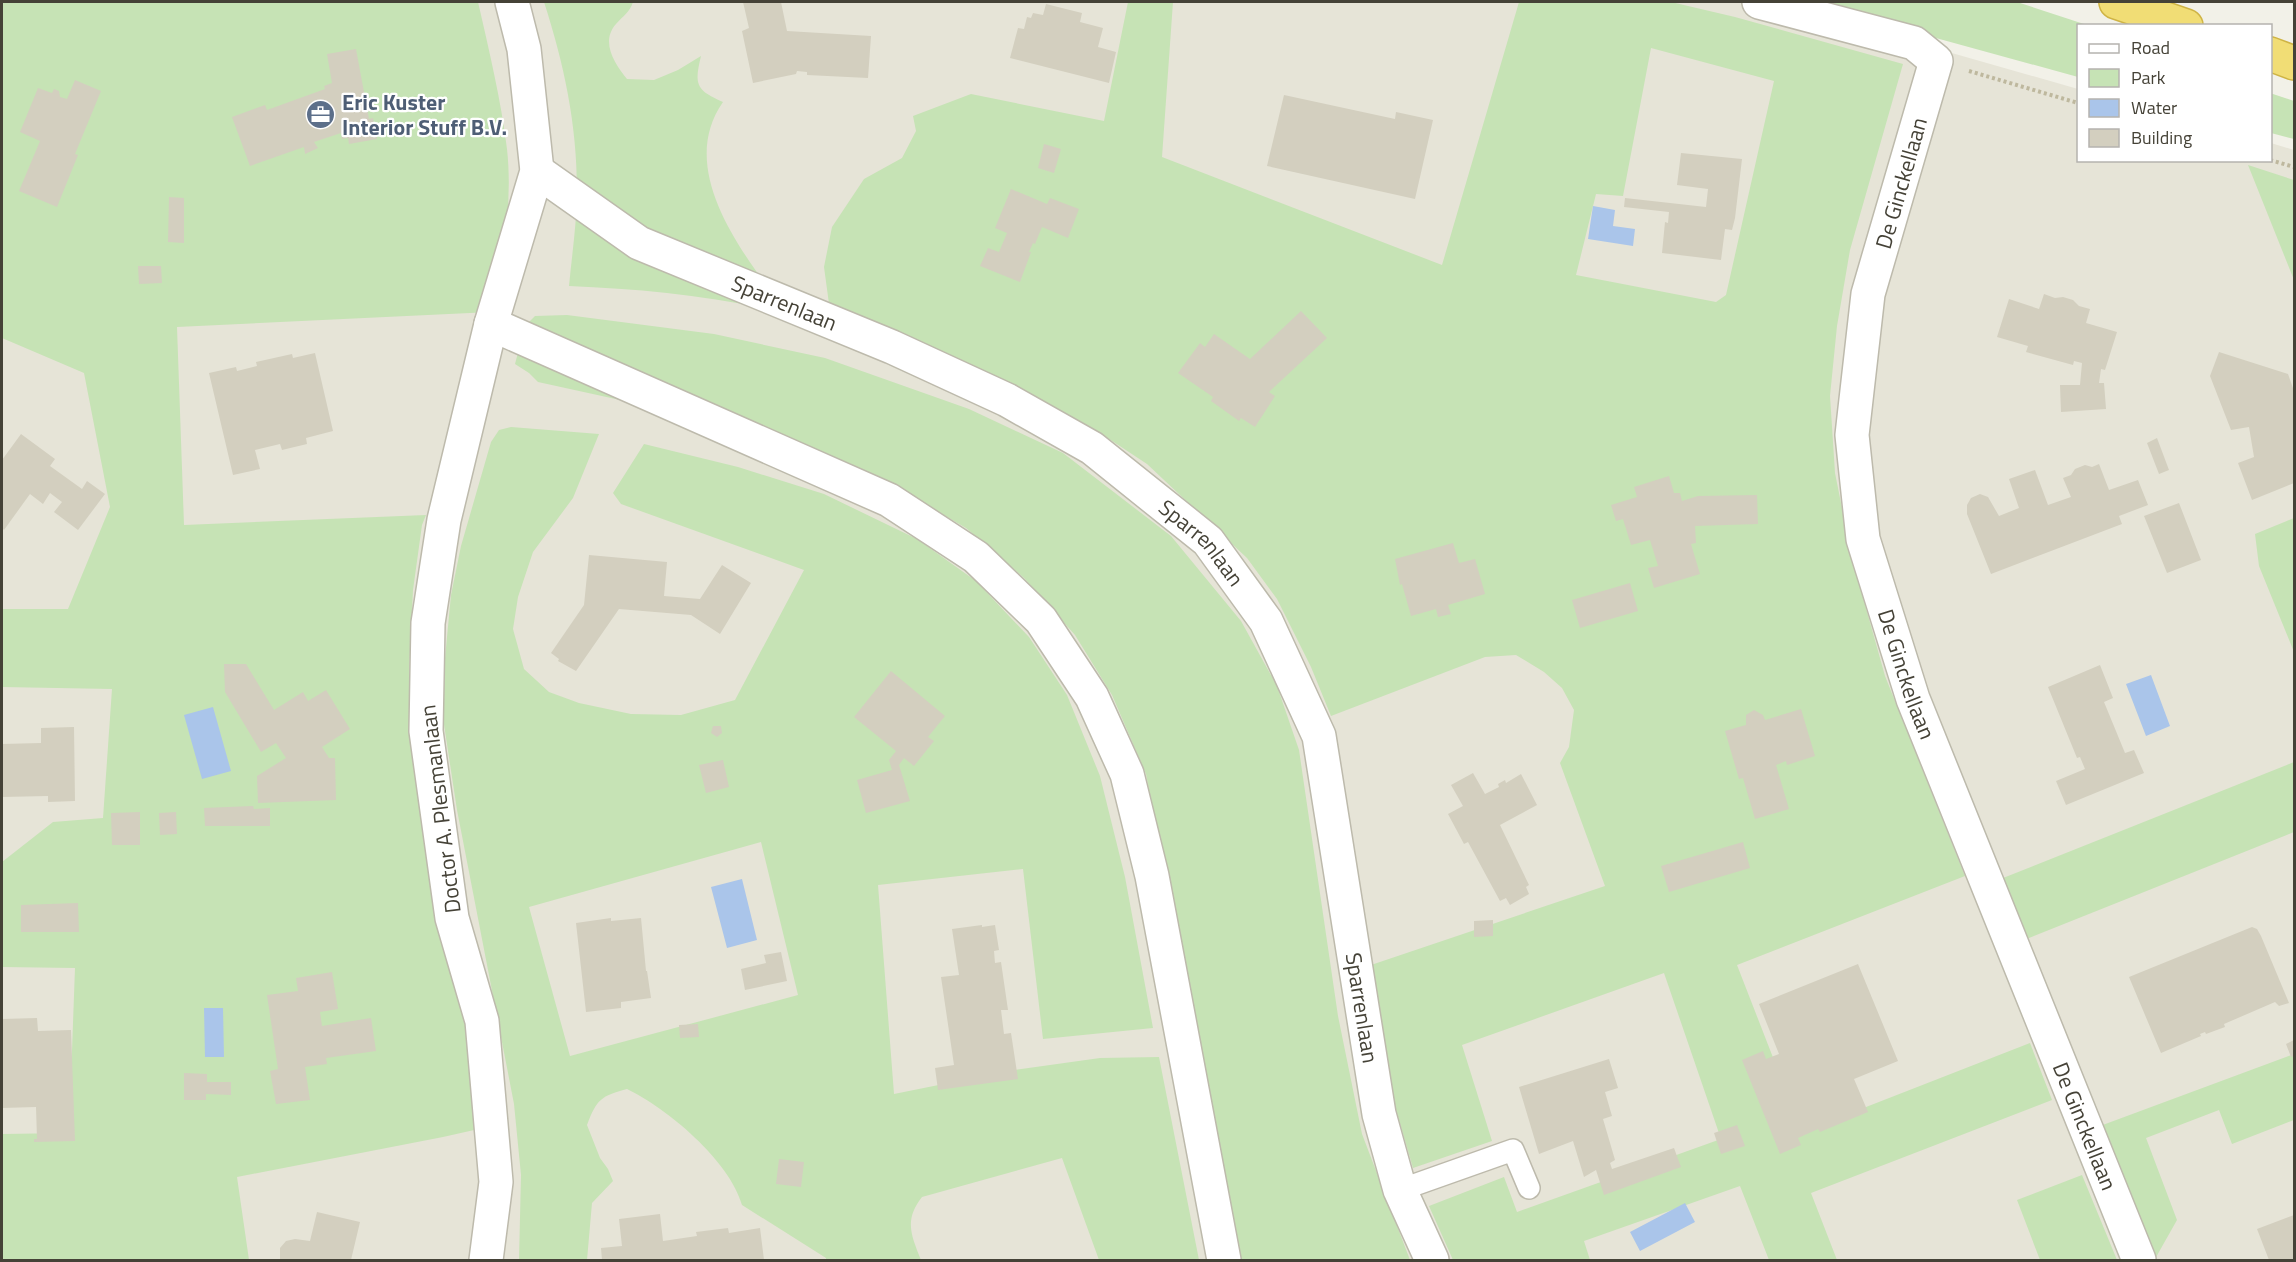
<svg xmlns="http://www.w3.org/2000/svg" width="2296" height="1262" font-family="'Titillium Web',sans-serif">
  <rect width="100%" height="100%" fill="#f2f1e8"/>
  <path fill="#e6e4d7" d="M 2,2 L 1774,2 L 2078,89 L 2078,160 L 2270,160 L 2271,143 L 2294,150 L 2294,1260 L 2,1260 Z"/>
  <path fill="#c6e3b5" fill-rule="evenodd" d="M 2,2 L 478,2 C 489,50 501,100 507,149 C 513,204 503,259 491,312 L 177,327 L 184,525 L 426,515 L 422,525 L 413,590 L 409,672 L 413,753 L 469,1022 L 483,1128 L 443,1137 L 237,1177 L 249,1260 L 2,1260 L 2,1134 L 69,1133 L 75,968 L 2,967 L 2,862 L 53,822 L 103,818 L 112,689 L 2,687 L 2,609 L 68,609 L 110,507 L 84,373 L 2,338 Z
    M 544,2 L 633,2 C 630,12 623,16 616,24 C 600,42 615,64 627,79 L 654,80 L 678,70 L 701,56 C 694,85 696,90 723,102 C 674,172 747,259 788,314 C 717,296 642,289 569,286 C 572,254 577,222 577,190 C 577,124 564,64 544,2 Z
    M 1128,2 L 1173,2 L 1162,157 L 1442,265 L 1519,2 L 1671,2 L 1735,17 L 1903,64 L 1850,250 L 1837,326 L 1830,396 L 1835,473 L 1852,558 L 1885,676 L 1965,876 L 1737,965 L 1802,1132 L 2030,1043 L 2052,1100 L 1811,1193 L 1837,1260 L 1769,1260 L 1740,1186 L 1584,1241 L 1590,1260 L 1453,1260 L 1429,1206 L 1504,1177 L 1517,1212 L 1721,1139 L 1664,973 L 1462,1045 L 1492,1141 L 1413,1168 L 1392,1096 L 1371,965 L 1605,886 L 1560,763 L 1569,747 L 1574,710 L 1562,688 L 1544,672 L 1516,655 L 1485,657 L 1331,716 L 1311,667 L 1277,599 L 1247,558 L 1147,464 L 1097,431 L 1006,385 L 832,326 L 824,267 L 832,227 L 864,179 L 902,158 L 916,131 L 913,116 L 971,94 L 1104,121 ZM 1651,48 L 1774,81 L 1726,295 L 1716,302 L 1576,275 L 1596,194 L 1623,196 Z
    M 1805,2 L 2017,2 L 2087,25 L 2078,26 L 2078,77 Z
    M 2270,93 L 2294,101 L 2294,139 L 2271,133 Z
    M 2248,165 L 2294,180 L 2294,280 Z
    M 567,315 L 714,334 L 825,358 L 969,409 L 1063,453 L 1171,536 L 1241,621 L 1277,686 L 1299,750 L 1338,1016 L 1362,1134 L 1410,1260 L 1236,1260 L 1146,774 L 1112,695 L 1075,635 L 1024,578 L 966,528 L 884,480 L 784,436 L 538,382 L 529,373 L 515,364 L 525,326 L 535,316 Z
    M 511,427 L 599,434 L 573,498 L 533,552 L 518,597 L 513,629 L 524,669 L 549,692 L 579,703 L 631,714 L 681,715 L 735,700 L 804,570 L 621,504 L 613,493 L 644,444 L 738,467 L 824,494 L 917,539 L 976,581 L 1029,637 L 1067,695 L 1100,776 L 1125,877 L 1153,1028 L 1043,1039 L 1023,869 L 878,885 L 894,1094 L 1008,1071 L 1100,1058 L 1159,1057 L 1199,1260 L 1099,1260 L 1062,1158 L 922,1197 C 904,1220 911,1235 921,1260 L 826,1260 L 826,1258 L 742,1205 C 730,1161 667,1108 627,1089 C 601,1096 597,1099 587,1125 L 600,1158 L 608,1169 L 613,1181 L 592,1203 L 587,1260 L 519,1260 L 521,1175 L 514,1104 L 457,810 L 443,718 L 445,658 L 451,595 L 461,546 L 491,442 L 499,430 ZM 761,842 L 798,995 L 570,1056 L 529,907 Z
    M 2294,518 L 2294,652 L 2259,566 L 2255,534 Z
    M 2294,762 L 2294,832 L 2024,940 L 1998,880 Z
    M 2294,1054 L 2294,1120 L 2232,1144 L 2219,1110 L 2146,1138 L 2177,1220 L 2155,1259 L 2100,1126 Z
    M 2082,1175 L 2117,1260 L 2040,1260 L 2017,1200 Z"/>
  <path fill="#aac5ea" d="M 1593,206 L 1615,210 L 1613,226 L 1635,229 L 1633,246 L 1588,239 Z
    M 2151,675 L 2170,726 L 2146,736 L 2126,684 Z
    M 213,707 L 231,771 L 202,779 L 184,715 Z
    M 742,879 L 757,940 L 727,948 L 711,887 Z
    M 204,1008 L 223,1008 L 224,1057 L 205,1057 Z
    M 1685,1203 L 1695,1222 L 1640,1251 L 1630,1232 Z"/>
  <path fill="#d3cfbf" d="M 743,2 L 781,2 L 787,31 L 871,36 L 868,78 L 807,75 L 807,72 L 797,71 L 796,74 L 753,83 L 742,31 L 749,28 Z
    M 1046,4 L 1082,13 L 1080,22 L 1103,28 L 1098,47 L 1116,52 L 1109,83 L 1010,58 L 1018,28 L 1024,29 L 1027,17 L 1031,18 L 1033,13 L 1043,15 Z
    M 356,49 L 369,119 L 373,118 L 377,139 L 349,144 L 348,138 L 342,139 L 341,133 L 314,142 L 318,148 L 305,154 L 304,147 L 250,166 L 232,117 L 265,105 L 267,110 L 325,89 L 324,86 L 332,83 L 327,54 Z
    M 75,80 L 101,91 L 75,154 L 78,155 L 57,207 L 19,191 L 40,141 L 20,132 L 38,88 L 52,93 L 54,89 L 59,91 L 60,97 L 67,99 Z
    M 1284,95 L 1395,119 L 1396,112 L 1433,120 L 1415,199 L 1267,166 Z
    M 1044,144 L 1061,149 L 1054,173 L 1038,168 Z
    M 1681,153 L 1742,159 L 1735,218 L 1732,230 L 1725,229 L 1721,260 L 1662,253 L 1665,222 L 1668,223 L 1669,212 L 1624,207 L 1625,198 L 1706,207 L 1708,189 L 1677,185 Z
    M 1011,189 L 1047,204 L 1050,198 L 1079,209 L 1068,238 L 1042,227 L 1035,244 L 1033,243 L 1029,252 L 1031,252 L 1020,282 L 980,266 L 988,248 L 999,252 L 1007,233 L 995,228 Z
    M 169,197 L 184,198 L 184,243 L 168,242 Z
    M 138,266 L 161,266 L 162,283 L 139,284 Z
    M 2044,294 L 2055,298 L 2063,297 L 2073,300 L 2079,306 L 2090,309 L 2086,323 L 2117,332 L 2105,370 L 2101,369 L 2099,383 L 2104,383 L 2106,409 L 2061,412 L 2060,385 L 2080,385 L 2082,363 L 2074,361 L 2073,365 L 2026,352 L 2028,346 L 1997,337 L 2009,299 L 2039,309 Z
    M 1301,311 L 1327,338 L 1269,392 L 1275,396 L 1255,427 L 1241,418 L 1239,421 L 1211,401 L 1213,397 L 1178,373 L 1200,343 L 1205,347 L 1214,334 L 1250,359 Z
    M 2219,352 L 2288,374 L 2294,391 L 2294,483 L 2252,500 L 2238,463 L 2254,457 L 2249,427 L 2231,430 L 2210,376 Z
    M 315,353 L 333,431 L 306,438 L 307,444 L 282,450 L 280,444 L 255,450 L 260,469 L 233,475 L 209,373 L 236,367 L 237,371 L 257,366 L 256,362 L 292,354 L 293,358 Z
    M 21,434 L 55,459 L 50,466 L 82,489 L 87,481 L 105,494 L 78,530 L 54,512 L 62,502 L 50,493 L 43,504 L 30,494 L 4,530 L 2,528 L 2,460 Z
    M 2157,438 L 2169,470 L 2159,474 L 2147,443 Z
    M 2099,464 L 2109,490 L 2138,480 L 2148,505 L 2119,516 L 2122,524 L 1991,574 L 1967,514 L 1967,505 L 1971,498 L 1980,494 L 1988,497 L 1999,516 L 2019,508 L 2009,479 L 2035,470 L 2048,505 L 2071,497 L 2063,478 L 2071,475 L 2075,469 L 2085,465 L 2092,467 Z
    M 1669,476 L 1674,493 L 1680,493 L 1682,501 L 1698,496 L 1757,495 L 1758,524 L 1695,526 L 1696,543 L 1691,544 L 1700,574 L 1654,588 L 1648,568 L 1658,566 L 1650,540 L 1631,545 L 1623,519 L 1616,521 L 1611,505 L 1637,497 L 1634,487 Z
    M 2179,503 L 2201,560 L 2167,573 L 2144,516 Z
    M 1453,543 L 1459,563 L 1475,559 L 1485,594 L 1448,605 L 1451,614 L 1438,617 L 1436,609 L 1411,616 L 1402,584 L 1400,585 L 1395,559 Z
    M 589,555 L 667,562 L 664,596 L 700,599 L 722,565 L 751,583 L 720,634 L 691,615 L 619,609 L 576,671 L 558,661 L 559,659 L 551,653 L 584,605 Z
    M 1630,583 L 1638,611 L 1580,628 L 1572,600 Z
    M 224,664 L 246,664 L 274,710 L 303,692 L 308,701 L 326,690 L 350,729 L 322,747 L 329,758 L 335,758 L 336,800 L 258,803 L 257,776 L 286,758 L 276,743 L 261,752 L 225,692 Z
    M 2100,665 L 2113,698 L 2104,702 L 2125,753 L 2134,750 L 2144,773 L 2066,805 L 2056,781 L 2085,769 L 2080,757 L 2077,758 L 2048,687 Z
    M 891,671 L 945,716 L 928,737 L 934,741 L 914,766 L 904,758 L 899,765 L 910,801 L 866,813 L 857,780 L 892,770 L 889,760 L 896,751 L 854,717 Z
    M 1801,709 L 1815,756 L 1787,765 L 1786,761 L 1776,765 L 1789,809 L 1755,819 L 1743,778 L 1739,779 L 1725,731 L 1746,725 L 1746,715 L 1754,710 L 1763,715 L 1765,720 Z
    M 713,726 L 721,726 L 722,733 L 717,737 L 711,733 Z
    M 74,727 L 75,801 L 48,802 L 48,796 L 2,797 L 2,744 L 41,743 L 41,728 Z
    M 723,760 L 729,787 L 706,793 L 699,765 Z
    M 1473,773 L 1485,794 L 1499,787 L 1498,784 L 1505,780 L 1506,783 L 1521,774 L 1537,805 L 1500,825 L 1529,885 L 1526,887 L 1529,894 L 1510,905 L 1506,898 L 1500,901 L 1468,842 L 1464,844 L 1448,814 L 1463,806 L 1451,785 Z
    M 253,806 L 254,809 L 270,808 L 270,826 L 205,826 L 204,808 Z
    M 140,812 L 140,845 L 112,845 L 111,813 Z
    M 176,812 L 177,834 L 160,835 L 159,813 Z
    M 1743,842 L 1750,868 L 1669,892 L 1661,866 Z
    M 78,903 L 79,932 L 21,932 L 21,905 Z
    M 611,918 L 611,921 L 641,918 L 646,971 L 647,971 L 651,998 L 621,1002 L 621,1008 L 586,1012 L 576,923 Z
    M 1493,920 L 1493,936 L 1474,937 L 1474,921 Z
    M 982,925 L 982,927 L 995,925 L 999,950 L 994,951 L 995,963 L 1001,962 L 1008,1010 L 1001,1010 L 1004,1034 L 1011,1033 L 1018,1079 L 938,1090 L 935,1068 L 954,1065 L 941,977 L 959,975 L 952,929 Z
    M 2252,927 L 2257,929 L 2261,936 L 2289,1003 L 2279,1006 L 2275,1002 L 2224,1024 L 2225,1027 L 2206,1034 L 2205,1032 L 2200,1034 L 2201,1036 L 2161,1053 L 2129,977 Z
    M 781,952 L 787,981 L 745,990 L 741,969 L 766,963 L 764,955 Z
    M 1858,964 L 1898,1061 L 1854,1079 L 1868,1112 L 1820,1132 L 1818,1129 L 1798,1138 L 1801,1145 L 1780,1154 L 1742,1060 L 1763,1051 L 1766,1059 L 1779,1054 L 1759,1004 Z
    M 332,972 L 338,1009 L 320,1012 L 322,1026 L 371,1018 L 376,1051 L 326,1058 L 327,1064 L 305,1067 L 310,1100 L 276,1104 L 270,1071 L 278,1069 L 267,995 L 298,991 L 296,978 Z
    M 37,1018 L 38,1031 L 71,1030 L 75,1141 L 34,1142 L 34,1139 L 37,1139 L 36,1107 L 2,1108 L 2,1019 Z
    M 698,1024 L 699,1037 L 680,1038 L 679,1025 Z
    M 2294,1040 L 2294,1056 L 2291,1057 L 2286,1044 Z
    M 1609,1059 L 1618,1088 L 1605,1092 L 1612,1116 L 1603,1119 L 1615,1160 L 1610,1163 L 1612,1169 L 1674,1148 L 1681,1167 L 1604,1195 L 1596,1170 L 1584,1177 L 1573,1141 L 1539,1154 L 1519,1087 Z
    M 184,1073 L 207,1074 L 207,1082 L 231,1082 L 231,1095 L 206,1094 L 206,1100 L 184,1100 Z
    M 1737,1125 L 1745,1146 L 1721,1154 L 1714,1133 Z
    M 779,1159 L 804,1162 L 801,1187 L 776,1184 Z
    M 317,1212 L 360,1222 L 351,1260 L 280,1260 L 280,1248 L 286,1241 L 295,1239 L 310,1241 Z
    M 660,1214 L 663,1241 L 697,1236 L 696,1232 L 728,1228 L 729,1233 L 760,1228 L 764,1260 L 602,1260 L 601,1248 L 622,1246 L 619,1219 Z
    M 2294,1215 L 2294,1260 L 2269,1260 L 2257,1229 Z"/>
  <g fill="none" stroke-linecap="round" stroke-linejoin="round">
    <defs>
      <path id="lane" d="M 1400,1190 L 1513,1150 L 1529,1188"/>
      <g id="street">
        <path d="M 512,2 L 524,49 L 537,171 L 491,324 L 889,500 L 976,557 L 1041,620 L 1092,697 L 1127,774 L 1152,876 L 1224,1260"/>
        <path id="s1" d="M 1759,2 L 1914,43 L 1936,61 L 1868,294 L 1852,435 L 1863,539 L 1913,699 L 2139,1260"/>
        <path id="s2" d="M 537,171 L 639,243 L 892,347 L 1007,400 L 1092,448 L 1208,541 L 1266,621 L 1319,736 L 1379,1114 L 1400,1190 L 1432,1260"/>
        <path d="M 486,1260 L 496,1182 L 482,1021 L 452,918 L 426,731 L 428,623 L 444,520 L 491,324"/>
      </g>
      <path id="highway" d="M 2116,2 L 2186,26
        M 2270,54 L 2294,63"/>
    </defs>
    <use href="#lane" stroke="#bdbaac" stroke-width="24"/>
    <use href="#street" stroke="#bdbaac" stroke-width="36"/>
    <use href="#highway" stroke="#cfb445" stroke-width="36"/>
    <path stroke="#beb89e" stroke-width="4" stroke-dasharray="3 3" stroke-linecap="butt" d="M 1969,71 L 2078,103
      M 2270,160 L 2294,167"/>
    <use href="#lane" stroke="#fff" stroke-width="21"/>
    <use href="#street" stroke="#fff" stroke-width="33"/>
    <use href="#highway" stroke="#f1dd75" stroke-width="33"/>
  </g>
  <defs>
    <symbol id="office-disc" viewBox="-11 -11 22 22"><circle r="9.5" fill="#5c6f8a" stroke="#fff"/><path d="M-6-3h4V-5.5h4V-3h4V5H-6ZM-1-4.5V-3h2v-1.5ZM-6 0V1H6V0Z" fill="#fff"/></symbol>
  </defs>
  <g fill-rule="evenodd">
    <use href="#office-disc" x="304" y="98" width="33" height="33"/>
  </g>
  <g text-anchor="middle" stroke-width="4.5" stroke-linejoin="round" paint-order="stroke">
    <g font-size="22" font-weight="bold" fill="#4e5e75" stroke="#fff" text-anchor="start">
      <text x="342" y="110">Eric Kuster<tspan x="342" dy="25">Interior Stuff B.V.</tspan></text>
    </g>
    <g font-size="22" fill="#454237" stroke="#fff">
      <text transform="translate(1901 183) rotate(-74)" y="8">De Ginckellaan</text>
      <text dy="8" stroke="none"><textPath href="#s2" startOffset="282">Sparrenlaan</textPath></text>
      <text dy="8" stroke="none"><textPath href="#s2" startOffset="768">Sparrenlaan</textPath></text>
      <text dy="8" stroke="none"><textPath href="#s1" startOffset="820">De Ginckellaan</textPath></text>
      <text transform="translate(440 809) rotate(-97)" y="8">Doctor A. Plesmanlaan</text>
      <text dy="8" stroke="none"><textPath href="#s2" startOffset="1272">Sparrenlaan</textPath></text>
      <text dy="8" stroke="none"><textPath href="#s1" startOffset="1306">De Ginckellaan</textPath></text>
    </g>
  </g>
  <rect width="2296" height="1262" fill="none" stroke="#454237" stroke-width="6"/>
  <rect x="2077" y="24" width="195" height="138" fill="#ffffff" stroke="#b5b3af" stroke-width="1.5"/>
  <rect x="2089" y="44" width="30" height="9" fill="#ffffff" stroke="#b5b3af" stroke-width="1.5"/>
  <text x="2131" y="54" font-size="18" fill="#454237">Road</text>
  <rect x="2089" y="69" width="30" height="18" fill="#c6e3b5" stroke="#b5b3af" stroke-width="1.5"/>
  <text x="2131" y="84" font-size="18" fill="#454237">Park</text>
  <rect x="2089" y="99" width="30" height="18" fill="#aac5ea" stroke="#b5b3af" stroke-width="1.5"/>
  <text x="2131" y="114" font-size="18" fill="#454237">Water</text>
  <rect x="2089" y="129" width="30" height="18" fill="#d3cfbf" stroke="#b5b3af" stroke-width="1.5"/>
  <text x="2131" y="144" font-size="18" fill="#454237">Building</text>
</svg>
